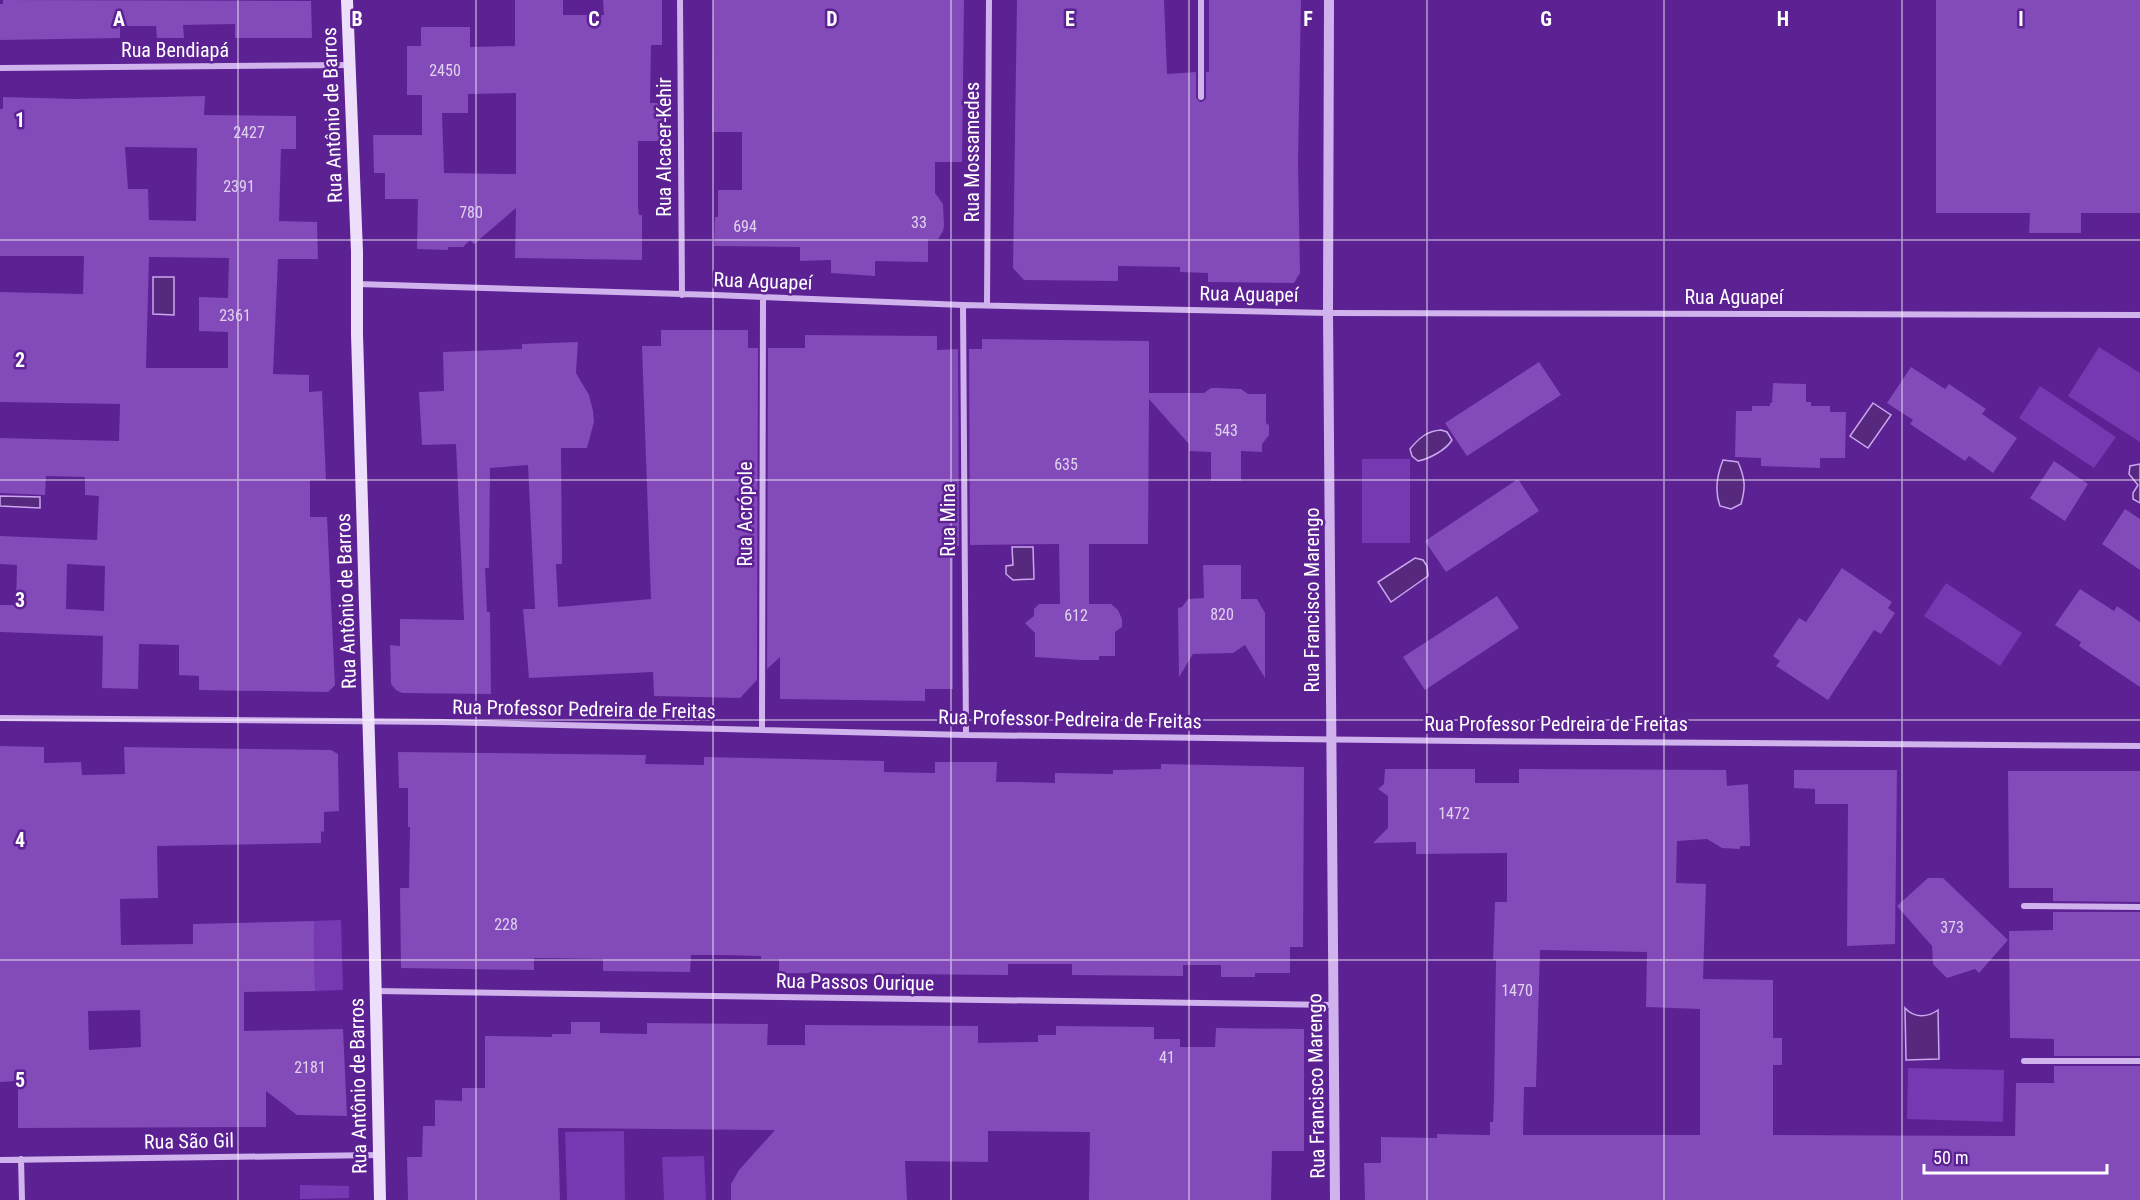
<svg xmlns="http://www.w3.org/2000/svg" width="2140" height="1200" font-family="'Roboto Condensed',sans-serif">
  <rect width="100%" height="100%" fill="#5c2192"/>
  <path fill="#7639b1" d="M 2099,347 L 2140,373 L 2140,442 L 2068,396 Z
    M 2040,386 L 2116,437 L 2094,468 L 2019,418 Z
    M 1362,459 L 1410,459 L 1410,543 L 1362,543 Z
    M 1946,583 L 2022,633 L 2000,666 L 1924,616 Z
    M 341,920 L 343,990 L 315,991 L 314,921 Z
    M 1908,1068 L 2004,1070 L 2003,1122 L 1907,1119 Z
    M 624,1131 L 625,1200 L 567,1200 L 565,1132 Z
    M 704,1156 L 706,1200 L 664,1200 L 662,1157 Z
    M 300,1185 L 349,1186 L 349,1198 L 300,1199 Z"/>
  <path fill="#56287e" stroke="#caa7ee" stroke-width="1.5" d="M 153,277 L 174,277 L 174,315 L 153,314 Z
    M 1873,403 L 1891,415 L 1868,448 L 1850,436 Z
    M 1441,430 L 1447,432 L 1452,440 C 1446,450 1429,459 1418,461 L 1412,456 L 1410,449 C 1419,438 1427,431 1441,430 Z
    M 1723,460 L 1738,462 C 1745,478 1746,487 1741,504 L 1731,509 L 1720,506 C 1714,490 1717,475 1723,460 Z
    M 2140,464 L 2140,503 L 2133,499 L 2133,493 L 2138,485 L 2129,474 L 2130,466 Z
    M 0,496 L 40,497 L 40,508 L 0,506 Z
    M 1012,547 L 1033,547 L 1034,579 L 1013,580 L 1006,574 L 1006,566 L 1013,565 Z
    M 1415,558 L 1423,560 L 1427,566 L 1428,576 L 1391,602 L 1378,582 Z
    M 1905,1008 C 1914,1018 1927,1018 1938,1010 L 1939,1059 L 1906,1060 Z"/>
  <path fill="#834ab9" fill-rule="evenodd" d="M 3,0 L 311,1 L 312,38 L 235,38 L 235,24 L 183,25 L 184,38 L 157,38 L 156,26 L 120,26 L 120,38 L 0,40 L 0,4 L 3,4 Z
    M 515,0 L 563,0 L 563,15 L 604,15 L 603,0 L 662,0 L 662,45 L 651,45 L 650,103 L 662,103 L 662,141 L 638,141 L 638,208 L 639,215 L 642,215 L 642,260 L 515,258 L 516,208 L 474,244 L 470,240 L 463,247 L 448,247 L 448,250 L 417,249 L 418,199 L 385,199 L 385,173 L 374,173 L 373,135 L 422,135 L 422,95 L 407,95 L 407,46 L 421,46 L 421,27 L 470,27 L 470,47 L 515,46 ZM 516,93 L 516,174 L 444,173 L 442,113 L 468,113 L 468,94 Z
    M 713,0 L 964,0 L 962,162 L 935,162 L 935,193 L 943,204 L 944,226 L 943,231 L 938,239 L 928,239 L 928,262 L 875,261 L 875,276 L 831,273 L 831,260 L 800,261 L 800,247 L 714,246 L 715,217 L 718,217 L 718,190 L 742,190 L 742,132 L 712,132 Z
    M 1017,0 L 1164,0 L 1167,74 L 1196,72 L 1196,98 L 1200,102 L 1204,101 L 1206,98 L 1206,72 L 1209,72 L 1209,0 L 1301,0 L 1298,162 L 1300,273 L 1294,283 L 1208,282 L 1208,273 L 1180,272 L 1180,267 L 1118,266 L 1118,281 L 1024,280 L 1013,268 Z
    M 1936,0 L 2140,0 L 2140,213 L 2081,213 L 2081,233 L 2029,233 L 2030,213 L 1936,213 Z
    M 205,96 L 204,115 L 296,116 L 296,149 L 281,149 L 279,221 L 317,222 L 318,259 L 278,259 L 273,374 L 309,375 L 309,392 L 322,391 L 326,480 L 310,480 L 310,517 L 327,517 L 335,685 L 328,692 L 199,690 L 199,676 L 179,675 L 179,645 L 139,644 L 138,689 L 102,688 L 103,636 L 0,632 L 0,605 L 16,605 L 17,565 L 0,564 L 0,536 L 97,540 L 99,496 L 85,495 L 85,477 L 46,476 L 45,495 L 0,493 L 0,438 L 119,441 L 120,404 L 0,402 L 0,292 L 83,294 L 84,256 L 0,256 L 0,109 L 3,109 L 3,97 L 75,99 ZM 125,147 L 197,148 L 196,221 L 149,220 L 148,189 L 128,189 ZM 149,257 L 229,258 L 228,298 L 199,297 L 199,331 L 228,332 L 228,368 L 146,368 ZM 67,564 L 105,566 L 104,611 L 66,609 Z
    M 661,330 L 748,330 L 748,348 L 758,348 L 757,680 L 740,698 L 654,696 L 653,672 L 529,678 L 523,609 L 535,609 L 528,465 L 490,468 L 489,568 L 485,568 L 487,612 L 490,612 L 491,694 L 402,693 L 396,690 L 391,684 L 390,645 L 400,646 L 400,619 L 464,620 L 456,444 L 422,445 L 419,392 L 444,391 L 443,352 L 522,349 L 522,344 L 578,342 L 576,373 L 589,395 L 593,411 L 594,422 L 587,448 L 561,448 L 562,564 L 556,564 L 558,607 L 651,599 L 642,346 L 661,346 Z
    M 805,335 L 937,336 L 937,350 L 958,349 L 959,546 L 953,546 L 953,689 L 925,689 L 925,701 L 780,699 L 780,657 L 767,669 L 768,348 L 805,348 Z
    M 982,339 L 1149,341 L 1149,393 L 1204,393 L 1211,388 L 1218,388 L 1241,389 L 1248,394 L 1266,394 L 1266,423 L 1269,425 L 1269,435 L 1262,444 L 1262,452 L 1241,451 L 1241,481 L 1211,481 L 1211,452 L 1189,451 L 1189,444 L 1149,399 L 1148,544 L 1089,544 L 1089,604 L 1111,604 L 1118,610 L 1122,619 L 1122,627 L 1115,632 L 1115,656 L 1099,656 L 1099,660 L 1082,660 L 1035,657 L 1035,633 L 1025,623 L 1034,616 L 1034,609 L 1039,604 L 1060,604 L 1059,544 L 970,545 L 969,349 L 982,349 Z
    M 1539,362 L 1561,395 L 1467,456 L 1445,423 Z
    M 1911,367 L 1945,389 L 1949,384 L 1986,409 L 1982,414 L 2017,438 L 1993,473 L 1969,456 L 1965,461 L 1910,424 L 1913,420 L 1887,403 Z
    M 1773,383 L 1806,384 L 1806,402 L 1811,402 L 1811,406 L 1830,406 L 1830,412 L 1846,412 L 1845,458 L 1820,458 L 1820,468 L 1761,466 L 1761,458 L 1735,457 L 1736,411 L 1752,411 L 1752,406 L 1770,406 L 1770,403 L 1772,403 Z
    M 2054,461 L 2088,484 L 2065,521 L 2030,498 Z
    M 1518,479 L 1539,511 L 1446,572 L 1425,541 Z
    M 2125,509 L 2140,519 L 2140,570 L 2102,544 Z
    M 1203,565 L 1241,565 L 1241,599 L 1257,599 L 1265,613 L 1265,678 L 1245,645 L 1233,653 L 1193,654 L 1179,677 L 1178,608 L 1182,607 L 1188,599 L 1204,598 Z
    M 1842,568 L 1892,602 L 1888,608 L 1895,613 L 1881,634 L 1874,630 L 1828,700 L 1776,666 L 1780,661 L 1773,656 L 1799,618 L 1806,622 Z
    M 2080,589 L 2114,611 L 2117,606 L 2140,622 L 2140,687 L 2079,646 L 2081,642 L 2055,625 Z
    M 1497,596 L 1519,628 L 1425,690 L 1403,657 Z
    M 0,746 L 44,747 L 44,763 L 81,762 L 82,775 L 125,774 L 124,747 L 331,750 L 338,754 L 339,811 L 324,812 L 324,832 L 321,831 L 321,843 L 157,846 L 158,898 L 120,899 L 121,945 L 193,944 L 193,924 L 314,921 L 315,991 L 244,992 L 244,1031 L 343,1029 L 347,1116 L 297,1115 L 266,1091 L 266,1127 L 18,1128 L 18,1081 L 0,1082 ZM 140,1010 L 141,1047 L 89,1050 L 88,1011 Z
    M 398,752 L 646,755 L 645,764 L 704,765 L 704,757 L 884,761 L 884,772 L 935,773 L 935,762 L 997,762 L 996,782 L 1020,782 L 1055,783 L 1055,773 L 1113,774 L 1113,770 L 1161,769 L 1161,764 L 1304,767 L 1303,947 L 1290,947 L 1290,973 L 1255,973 L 1255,977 L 1221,977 L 1221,965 L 1183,965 L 1183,976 L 1072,975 L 1072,964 L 1008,964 L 1008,975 L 779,973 L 779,959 L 761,959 L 761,956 L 721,955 L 691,955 L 690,972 L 603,971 L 603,959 L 534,958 L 534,970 L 401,968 L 400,888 L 409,888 L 410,827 L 408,827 L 408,788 L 399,788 Z
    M 1385,769 L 1475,769 L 1475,783 L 1519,783 L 1519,769 L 1726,770 L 1727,786 L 1748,784 L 1750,846 L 1740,846 L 1740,849 L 1722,848 L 1707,839 L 1677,841 L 1676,883 L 1706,884 L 1703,979 L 1773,980 L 1773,1038 L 1782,1038 L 1782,1065 L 1773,1065 L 1773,1135 L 2015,1136 L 2016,1083 L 2054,1083 L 2054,1066 L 2140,1066 L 2140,1200 L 1365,1200 L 1364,1163 L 1381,1163 L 1381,1137 L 1437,1138 L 1437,1134 L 1490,1135 L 1490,1122 L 1493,1122 L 1494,1097 L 1496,960 L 1493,960 L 1495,902 L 1507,902 L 1507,853 L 1416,854 L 1416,842 L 1373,843 L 1388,828 L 1388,796 L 1378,789 L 1384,784 ZM 1540,950 L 1647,952 L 1646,1007 L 1700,1009 L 1700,1135 L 1523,1135 L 1524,1087 L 1536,1087 Z
    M 1794,770 L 1897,770 L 1895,944 L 1847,946 L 1848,804 L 1815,804 L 1815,789 L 1794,788 Z
    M 2008,771 L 2140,771 L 2140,902 L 2053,901 L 2053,888 L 2009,888 Z
    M 1928,878 L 1943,878 L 2008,940 L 1979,973 L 1975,969 L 1947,978 L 1933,964 L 1932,946 L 1897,906 Z
    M 2053,912 L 2140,912 L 2140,1056 L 2054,1056 L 2054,1039 L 2010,1038 L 2009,931 L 2053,930 Z
    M 571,1022 L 600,1022 L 600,1033 L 647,1034 L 647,1023 L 768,1024 L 767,1045 L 805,1045 L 805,1025 L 978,1026 L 978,1043 L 1038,1042 L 1038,1035 L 1056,1035 L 1056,1026 L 1154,1027 L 1154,1039 L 1180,1039 L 1180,1047 L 1215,1047 L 1216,1028 L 1304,1029 L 1304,1151 L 1272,1151 L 1271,1200 L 1089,1200 L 1090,1132 L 988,1131 L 988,1162 L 905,1161 L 907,1200 L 731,1200 L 731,1184 L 739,1170 L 775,1130 L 558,1128 L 560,1200 L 408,1200 L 407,1157 L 422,1157 L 423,1126 L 435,1126 L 435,1100 L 462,1101 L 462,1088 L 485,1088 L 485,1036 L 552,1037 L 552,1034 L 571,1034 Z"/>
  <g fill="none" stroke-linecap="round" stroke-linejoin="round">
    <path stroke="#d0b3ed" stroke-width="6" d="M 680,0 L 682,295
      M 1201,0 L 1201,97
      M 0,68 L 349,65
      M 357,284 L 715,295 L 963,305 L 1328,313 L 2140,315
      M 963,305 L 966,735
      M 987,305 L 989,0
      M 0,718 L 442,722 L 966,735 L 1465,741 L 2140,746
      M 762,730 L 763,297
      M 2024,906 L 2140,907
      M 376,991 L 1333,1005
      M 2024,1061 L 2140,1061
      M 21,1159 L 22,1200
      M 0,1160 L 379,1155"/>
    <path stroke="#d0b3ed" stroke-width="10" d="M 1329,0 L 1328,313 L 1335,1200"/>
    <path stroke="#eddffa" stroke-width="12" d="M 347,0 L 357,252 L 357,334 L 374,910 L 380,1200"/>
  </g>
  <path fill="none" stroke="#fff" stroke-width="1.5" stroke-opacity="0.55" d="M 238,0 L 238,1200M 476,0 L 476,1200M 713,0 L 713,1200M 951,0 L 951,1200M 1189,0 L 1189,1200M 1427,0 L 1427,1200M 1664,0 L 1664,1200M 1902,0 L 1902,1200M 0,240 L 2140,240M 0,480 L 2140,480M 0,720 L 2140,720M 0,960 L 2140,960"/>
  <g text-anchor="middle" stroke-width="5" stroke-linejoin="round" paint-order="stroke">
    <g font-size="16" fill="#e0d2ee">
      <text x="445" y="76">2450</text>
      <text x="249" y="138">2427</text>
      <text x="239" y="192">2391</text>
      <text x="471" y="218">780</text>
      <text x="919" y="228">33</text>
      <text x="745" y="232">694</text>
      <text x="235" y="321">2361</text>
      <text x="1226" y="436">543</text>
      <text x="1066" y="470">635</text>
      <text x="1222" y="620">820</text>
      <text x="1076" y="621">612</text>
      <text x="1454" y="819">1472</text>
      <text x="506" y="930">228</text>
      <text x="1952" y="933">373</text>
      <text x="1517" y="996">1470</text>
      <text x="1167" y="1063">41</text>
      <text x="310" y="1073">2181</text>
    </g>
    <g font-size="20" fill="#fff" stroke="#5c2192">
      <text x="175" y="57">Rua Bendiapá</text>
      <text transform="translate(332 115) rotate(-92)" y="7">Rua Antônio de Barros</text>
      <text transform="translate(664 147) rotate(-90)" y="7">Rua Alcacer-Kehir</text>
      <text transform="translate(972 152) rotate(-90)" y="7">Rua Mossamedes</text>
      <text transform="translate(763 281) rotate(2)" y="7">Rua Aguapeí</text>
      <text transform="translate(1249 294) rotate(1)" y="7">Rua Aguapeí</text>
      <text x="1734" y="304">Rua Aguapeí</text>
      <text transform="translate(745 514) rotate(-90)" y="7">Rua Acrópole</text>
      <text transform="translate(948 520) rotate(-90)" y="7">Rua Mina</text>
      <text transform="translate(1312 600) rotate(-90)" y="7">Rua Francisco Marengo</text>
      <text transform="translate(346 601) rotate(-92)" y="7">Rua Antônio de Barros</text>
      <text transform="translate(584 709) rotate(1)" y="7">Rua Professor Pedreira de Freitas</text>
      <text transform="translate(1070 719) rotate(1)" y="7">Rua Professor Pedreira de Freitas</text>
      <text x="1556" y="731">Rua Professor Pedreira de Freitas</text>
      <text transform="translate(855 982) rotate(1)" y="7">Rua Passos Ourique</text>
      <text transform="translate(358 1086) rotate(-91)" y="7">Rua Antônio de Barros</text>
      <text transform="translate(1316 1086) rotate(-91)" y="7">Rua Francisco Marengo</text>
      <text transform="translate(189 1141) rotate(-1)" y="7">Rua São Gil</text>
    </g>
  </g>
  <g font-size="20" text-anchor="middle" font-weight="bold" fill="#fff" stroke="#5c2192" stroke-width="5" stroke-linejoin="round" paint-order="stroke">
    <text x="119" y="26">A</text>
    <text x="357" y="26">B</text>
    <text x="594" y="26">C</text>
    <text x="832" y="26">D</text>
    <text x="1070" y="26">E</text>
    <text x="1308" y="26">F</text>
    <text x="1546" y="26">G</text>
    <text x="1783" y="26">H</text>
    <text x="2021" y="26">I</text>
    <text x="20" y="127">1</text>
    <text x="20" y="367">2</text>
    <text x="20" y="607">3</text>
    <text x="20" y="847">4</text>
    <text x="20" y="1087">5</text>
  </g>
  <path d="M1924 1164v9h183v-9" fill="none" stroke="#ffffff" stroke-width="3"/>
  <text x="1933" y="1164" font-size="18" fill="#ffffff" stroke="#5c2192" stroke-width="4.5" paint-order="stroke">50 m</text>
</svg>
